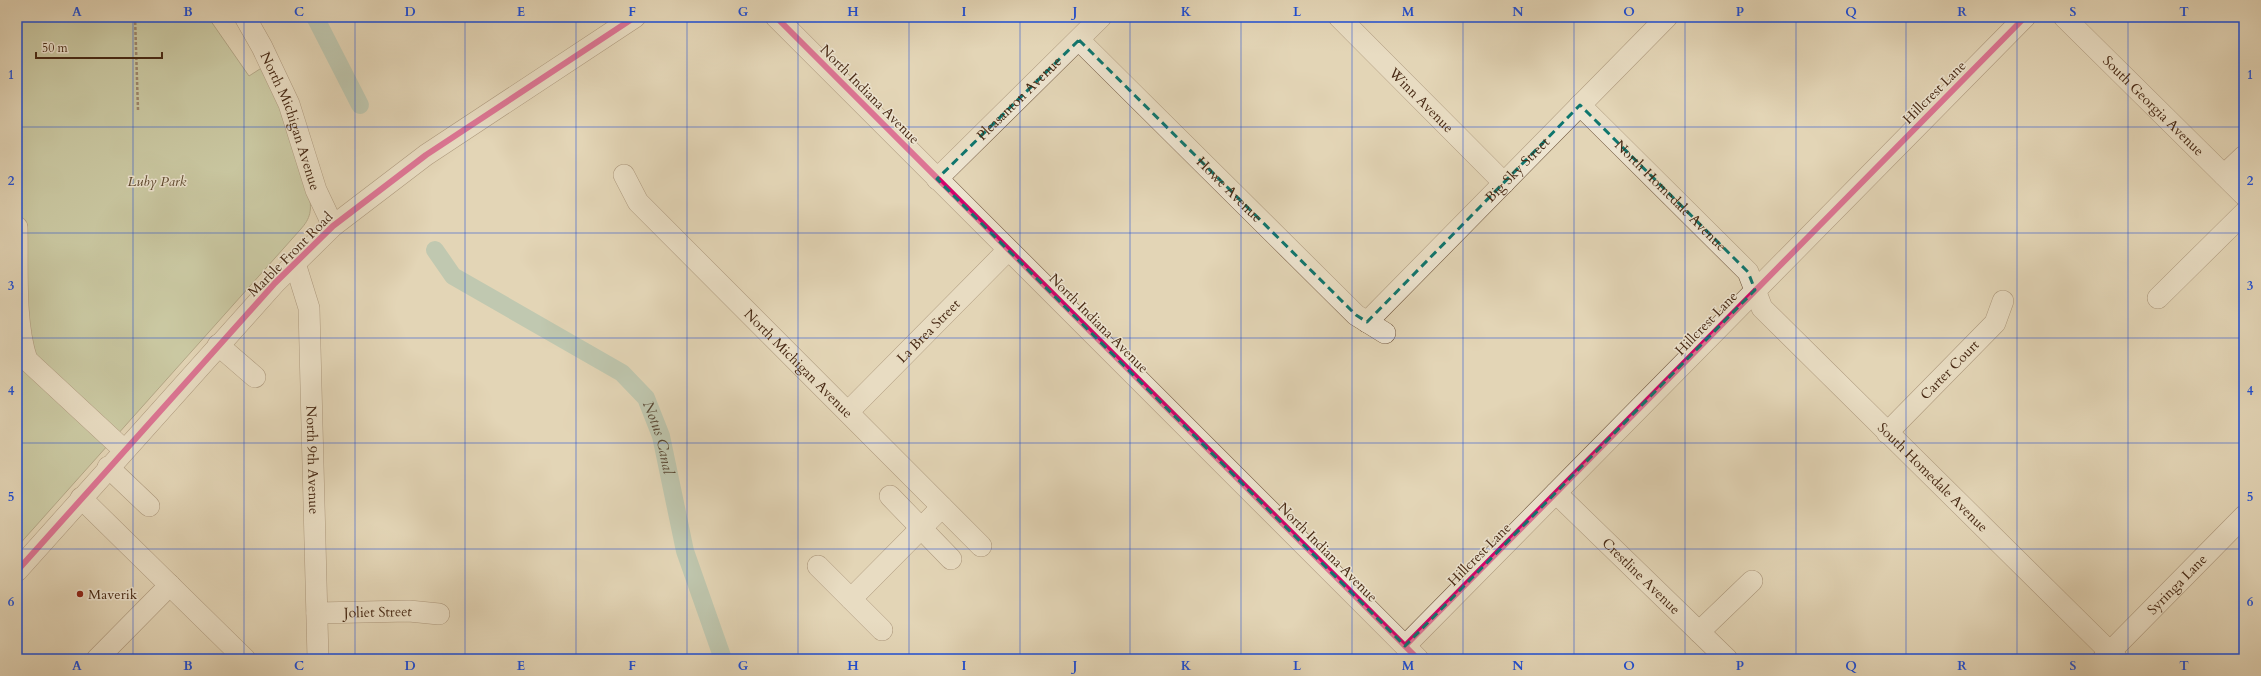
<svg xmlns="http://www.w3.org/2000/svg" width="2261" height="676" font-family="Cardo,serif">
  <rect width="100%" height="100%" fill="#e3d5b6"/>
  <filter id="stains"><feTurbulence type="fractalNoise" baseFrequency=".005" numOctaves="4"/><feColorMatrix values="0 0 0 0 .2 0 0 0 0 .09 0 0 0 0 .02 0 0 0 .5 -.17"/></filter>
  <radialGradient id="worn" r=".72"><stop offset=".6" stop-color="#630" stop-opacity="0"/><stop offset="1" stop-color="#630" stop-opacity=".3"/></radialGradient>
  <path fill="#afbe91" stroke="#7b7452" d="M 17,17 L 208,17 L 249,76 L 263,67 L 276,92 L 309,193 C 312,210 311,218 300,230 L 17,547 Z"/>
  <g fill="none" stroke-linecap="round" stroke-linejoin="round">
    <g stroke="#96b9a8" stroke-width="18">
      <path d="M 315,17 L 360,105"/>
      <path id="s1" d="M 435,250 L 453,276 L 622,373 L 646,398 L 661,436 L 685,551 L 723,659"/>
    </g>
    <defs>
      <g id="minor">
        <path id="s2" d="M 245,17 L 262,47 L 289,104 L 316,190 L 333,226"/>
        <path d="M 776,17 L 1418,659"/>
        <path id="s3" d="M 1339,17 L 1504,183"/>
        <path id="s4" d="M 2064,17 L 2244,195"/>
        <path id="s5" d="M 1079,40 L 1356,315 L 1385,333"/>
        <path id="s6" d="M 1580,105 L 1748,272 L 1762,308 L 2117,659"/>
        <path id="s7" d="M 624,175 L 638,202 L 981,546"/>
        <path d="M 2224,175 L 2244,156"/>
        <path id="s8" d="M 937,179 L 1101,17"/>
        <path d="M 17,227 C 18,267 14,322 27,360 L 124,450"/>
        <path id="s9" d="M 295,263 L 309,308 L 318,659"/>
        <path d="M 2158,298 L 2244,213"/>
        <path id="s10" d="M 1367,322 L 1667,17"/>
        <path d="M 218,345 L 255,377"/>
        <path id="s11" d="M 848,412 L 1008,250"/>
        <path id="s12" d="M 1887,433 L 1995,323 L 2003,301"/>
        <path d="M 108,467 L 149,506"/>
        <path id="s13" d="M 1556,493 L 1727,659"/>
        <path d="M 890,496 L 951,559"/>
        <path d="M 81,498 L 245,659"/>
        <path d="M 818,566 L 882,630"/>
        <path d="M 17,571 L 275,283 L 333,226 L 426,155 L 635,17"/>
        <path d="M 851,599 L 942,507"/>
        <path id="s14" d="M 317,613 L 409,611 L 439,614"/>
        <path d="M 1699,632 L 1752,581"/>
        <path d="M 1405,646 L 2025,17"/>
        <path d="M 97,659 L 170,585"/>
        <path id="s15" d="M 2103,659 L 2244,516"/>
      </g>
    </defs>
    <use href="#minor" stroke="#6e543c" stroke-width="22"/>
    <path stroke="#472914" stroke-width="2.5" stroke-dasharray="3 2" stroke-linecap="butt" d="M 135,17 L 138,110"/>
    <use href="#minor" stroke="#ede4d0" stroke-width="21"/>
    <defs>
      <path id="cycleway" d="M 776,17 L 1418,659
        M 17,571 L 275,283 L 333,226 L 426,155 L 635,17
        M 1405,646 L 2025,17"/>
    </defs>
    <use href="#cycleway" stroke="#ede4d0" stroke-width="8"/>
    <use href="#cycleway" stroke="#d6006c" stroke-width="6"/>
  </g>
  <path d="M0 0H2261V676H0ZM 1079,40 L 1356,315 L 1367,322 L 1580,105 L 1748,272 L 1755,290 L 1405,646 L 937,179 Z" fill="#e3d5b6" fill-opacity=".55" fill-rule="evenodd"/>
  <path fill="none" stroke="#0f766e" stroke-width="3" stroke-dasharray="8 5" stroke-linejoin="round" d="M 1079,40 L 1356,315 L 1367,322 L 1580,105 L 1748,272 L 1755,290 L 1405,646 L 937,179 Z"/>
  <path fill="none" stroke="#1d4ed8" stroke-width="1" stroke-opacity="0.55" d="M 133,17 L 133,659M 244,17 L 244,659M 355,17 L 355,659M 465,17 L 465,659M 576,17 L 576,659M 687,17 L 687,659M 798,17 L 798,659M 909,17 L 909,659M 1020,17 L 1020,659M 1130,17 L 1130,659M 1241,17 L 1241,659M 1352,17 L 1352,659M 1463,17 L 1463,659M 1574,17 L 1574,659M 1685,17 L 1685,659M 1796,17 L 1796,659M 1906,17 L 1906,659M 2017,17 L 2017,659M 2128,17 L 2128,659M 17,127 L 2244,127M 17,233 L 2244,233M 17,338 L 2244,338M 17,443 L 2244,443M 17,549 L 2244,549"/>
  <circle fill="#8f2418" stroke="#ede4d0" stroke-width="1.5" cx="80" cy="594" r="4"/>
  <g text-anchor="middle" stroke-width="3" stroke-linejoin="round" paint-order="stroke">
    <g font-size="14" fill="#472914" stroke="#ede4d0">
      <text transform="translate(1934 92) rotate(-45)" y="5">Hillcrest Lane</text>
      <text transform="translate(870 94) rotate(45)" y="5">North Indiana Avenue</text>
      <text dy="5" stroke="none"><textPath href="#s8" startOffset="115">Pleasanton Avenue</textPath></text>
      <text dy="5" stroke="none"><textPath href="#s3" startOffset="117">Winn Avenue</textPath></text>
      <text dy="5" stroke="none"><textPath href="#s4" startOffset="126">South Georgia Avenue</textPath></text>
      <text dy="5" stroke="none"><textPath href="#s2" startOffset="114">North Michigan Avenue</textPath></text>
      <text dy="5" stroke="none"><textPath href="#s10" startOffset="214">Big Sky Street</textPath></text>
      <text dy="5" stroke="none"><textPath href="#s5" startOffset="212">Howe Avenue</textPath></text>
      <text dy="5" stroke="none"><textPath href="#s6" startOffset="128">North Homedale Avenue</textPath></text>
      <text transform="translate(290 254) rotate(-45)" y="5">Marble Front Road</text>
      <text transform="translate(1099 323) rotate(45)" y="5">North Indiana Avenue</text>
      <text transform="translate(1706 323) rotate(-46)" y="5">Hillcrest Lane</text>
      <text dy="5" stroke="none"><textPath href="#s11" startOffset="114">La Brea Street</textPath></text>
      <text dy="5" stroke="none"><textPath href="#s7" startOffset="258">North Michigan Avenue</textPath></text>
      <text dy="5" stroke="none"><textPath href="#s12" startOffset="89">Carter Court</textPath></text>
      <text dy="5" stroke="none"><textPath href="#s9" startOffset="199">North 9th Avenue</textPath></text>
      <text dy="5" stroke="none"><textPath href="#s6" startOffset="516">South Homedale Avenue</textPath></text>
      <text transform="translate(1328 552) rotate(45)" y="5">North Indiana Avenue</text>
      <text transform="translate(1479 554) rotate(-45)" y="5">Hillcrest Lane</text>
      <text dy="5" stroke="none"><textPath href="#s13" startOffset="119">Crestline Avenue</textPath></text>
      <text dy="5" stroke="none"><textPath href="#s15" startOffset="105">Syringa Lane</textPath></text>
      <text dy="5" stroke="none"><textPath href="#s14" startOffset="61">Joliet Street</textPath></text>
    </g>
    <g font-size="14" font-style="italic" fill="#5c472d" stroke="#ede4d0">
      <text x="157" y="186">Luby Park</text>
    </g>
    <g font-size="14" fill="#472914" stroke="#ede4d0" text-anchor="start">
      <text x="88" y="599">Maverik</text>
    </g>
    <g font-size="15" font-style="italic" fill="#574632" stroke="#ede4d0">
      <text dy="5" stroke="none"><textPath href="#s1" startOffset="303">Notus Canal</textPath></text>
    </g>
  </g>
  <rect width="2261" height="676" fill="none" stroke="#e3d5b6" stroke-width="44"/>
  <path d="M36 52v6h126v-6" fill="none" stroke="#472914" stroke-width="2"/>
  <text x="42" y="52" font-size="12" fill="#472914" stroke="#ede4d0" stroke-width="3" paint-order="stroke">50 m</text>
  <rect x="22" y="22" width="2217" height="632" fill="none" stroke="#1d4ed8" stroke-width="1.5"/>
  <g font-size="13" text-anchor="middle" font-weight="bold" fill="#1d4ed8">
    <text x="77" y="16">A</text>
    <text x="188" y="16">B</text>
    <text x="299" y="16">C</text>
    <text x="410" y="16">D</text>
    <text x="521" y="16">E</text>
    <text x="632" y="16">F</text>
    <text x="743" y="16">G</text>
    <text x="853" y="16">H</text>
    <text x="964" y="16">I</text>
    <text x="1075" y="16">J</text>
    <text x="1186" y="16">K</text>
    <text x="1297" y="16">L</text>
    <text x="1408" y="16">M</text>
    <text x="1518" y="16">N</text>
    <text x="1629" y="16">O</text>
    <text x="1740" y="16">P</text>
    <text x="1851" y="16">Q</text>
    <text x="1962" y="16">R</text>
    <text x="2073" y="16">S</text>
    <text x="2184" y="16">T</text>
    <text x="11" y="79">1</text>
    <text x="2250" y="79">1</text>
    <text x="11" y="185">2</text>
    <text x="2250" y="185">2</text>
    <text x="11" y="290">3</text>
    <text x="2250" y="290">3</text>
    <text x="11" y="395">4</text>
    <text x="2250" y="395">4</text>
    <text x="11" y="501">5</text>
    <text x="2250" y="501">5</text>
    <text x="11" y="606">6</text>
    <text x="2250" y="606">6</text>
    <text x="77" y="670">A</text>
    <text x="188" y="670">B</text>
    <text x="299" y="670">C</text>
    <text x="410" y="670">D</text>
    <text x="521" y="670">E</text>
    <text x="632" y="670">F</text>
    <text x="743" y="670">G</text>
    <text x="853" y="670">H</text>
    <text x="964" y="670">I</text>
    <text x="1075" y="670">J</text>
    <text x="1186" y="670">K</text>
    <text x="1297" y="670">L</text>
    <text x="1408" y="670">M</text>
    <text x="1518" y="670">N</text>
    <text x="1629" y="670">O</text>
    <text x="1740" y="670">P</text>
    <text x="1851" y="670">Q</text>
    <text x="1962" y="670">R</text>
    <text x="2073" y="670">S</text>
    <text x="2184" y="670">T</text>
  </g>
  <rect width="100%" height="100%" filter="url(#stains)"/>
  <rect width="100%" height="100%" fill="url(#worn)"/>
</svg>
